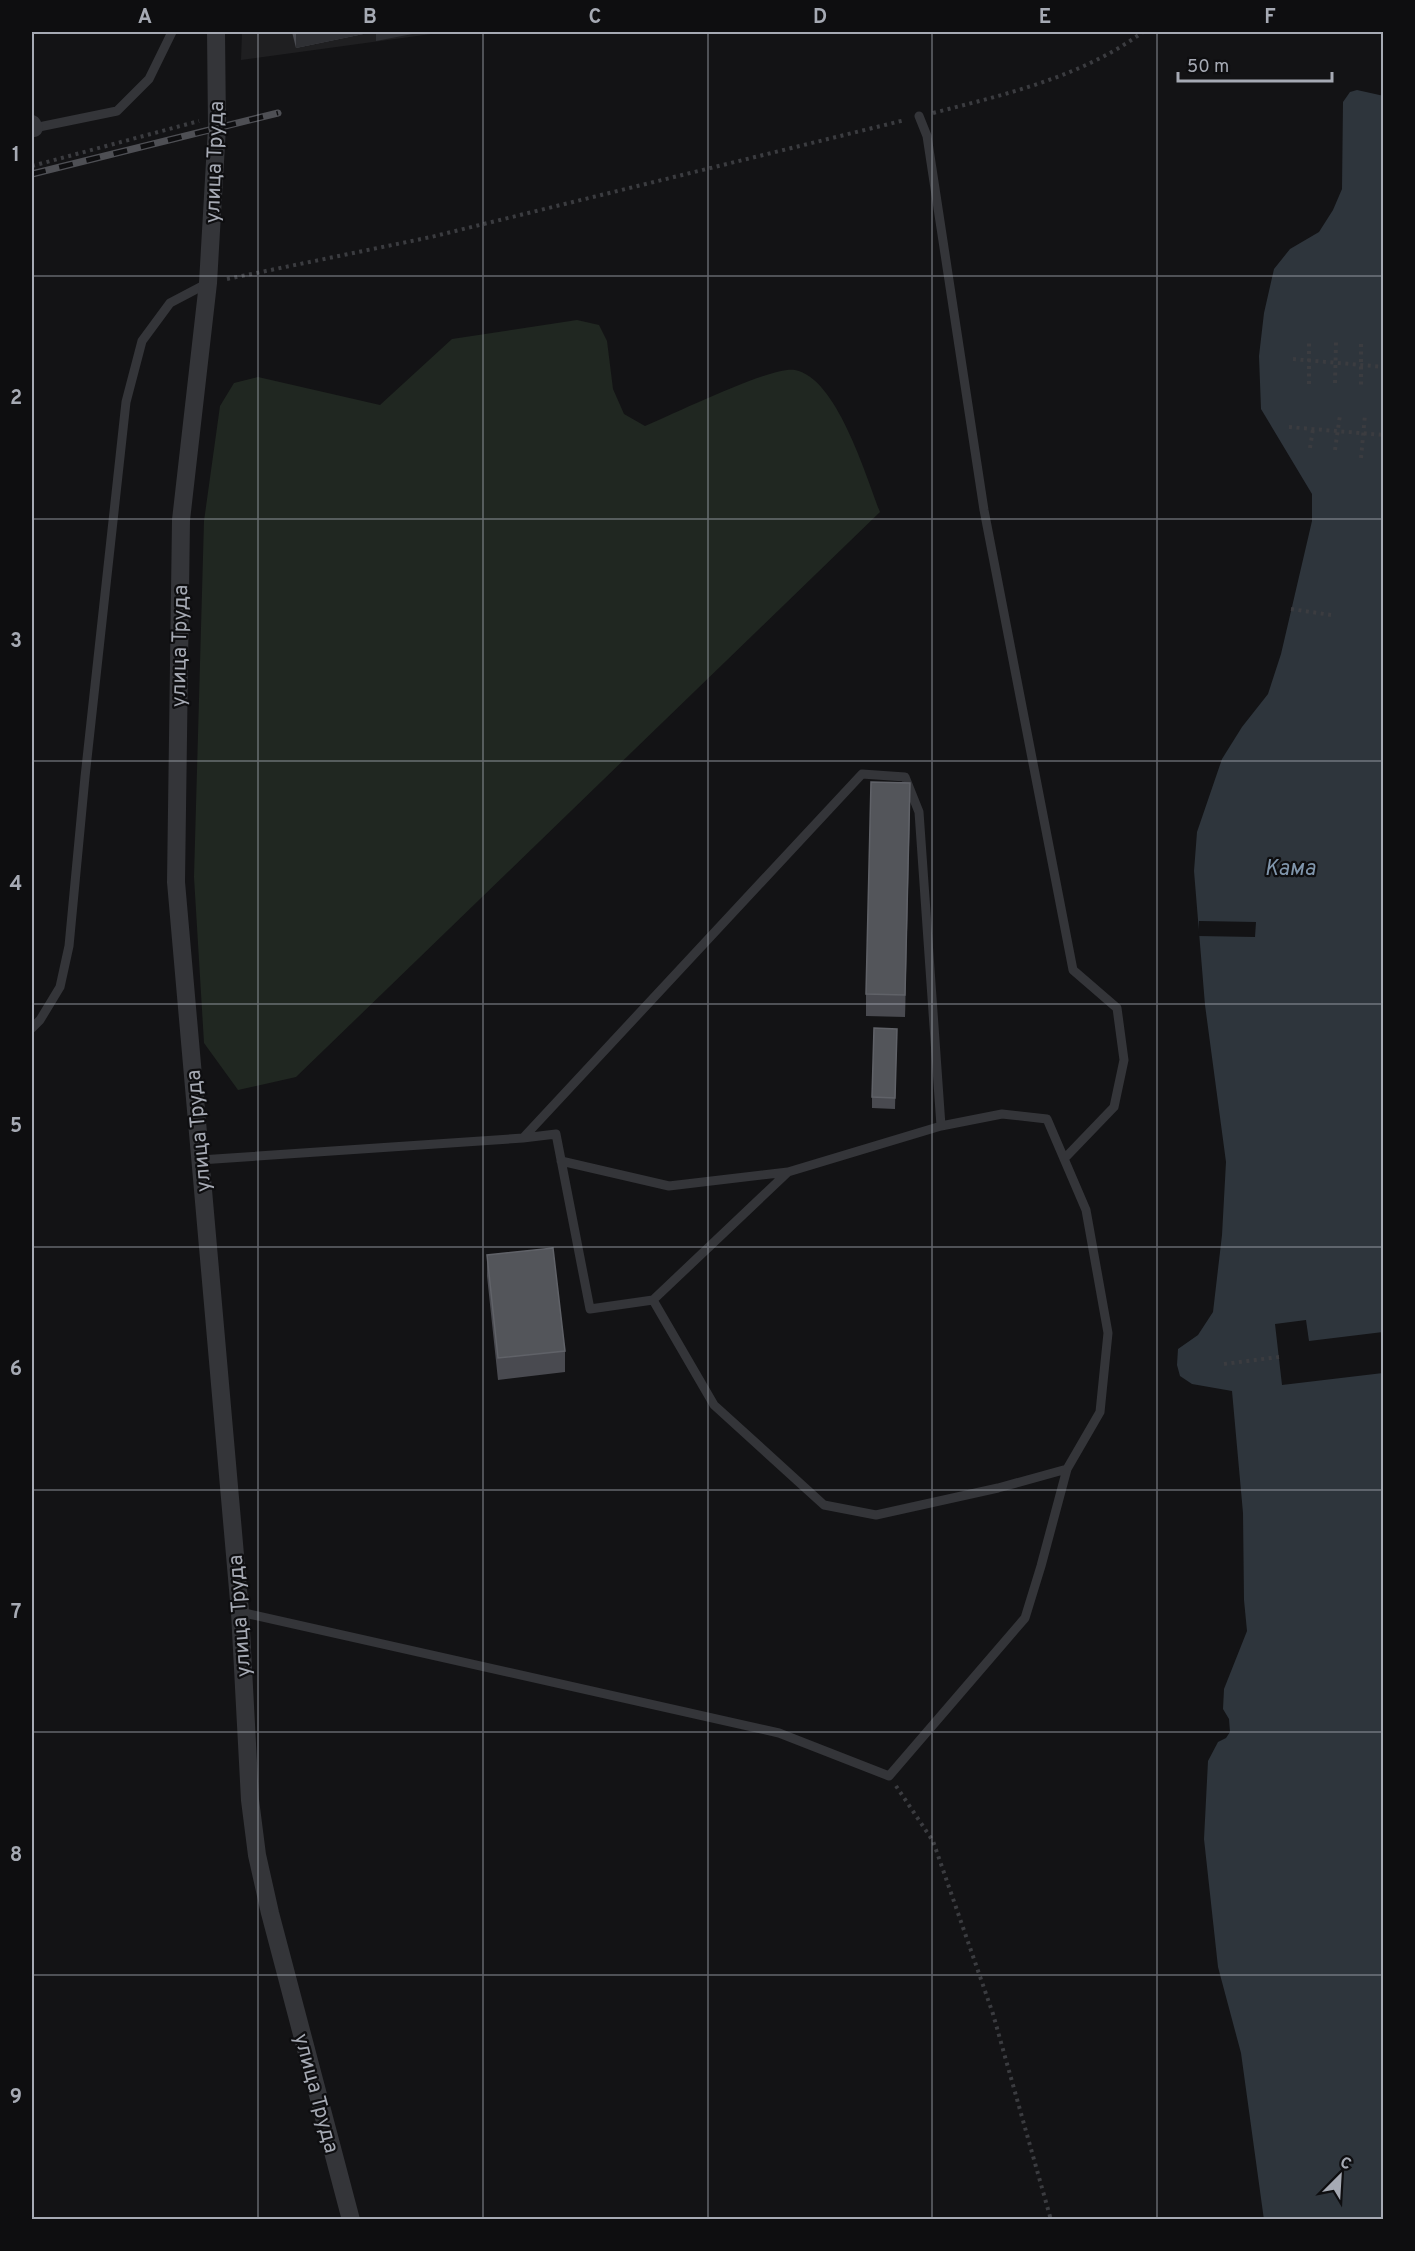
<svg xmlns="http://www.w3.org/2000/svg" width="1415" height="2251" font-family="Overpass,sans-serif">
  <rect width="100%" height="100%" fill="#131315"/>
  <path fill="#1f1f21" d="M 242,32 L 446,32 L 241,60 Z"/>
  <path fill="#202721" d="M 577,320 L 599,325 L 607,341 L 613,389 L 624,414 L 645,426 C 672,415 773,365 795,370 C 837,378 866,476 880,512 L 296,1077 L 238,1090 L 204,1043 L 194,877 L 204,521 L 220,406 L 234,383 L 258,377 L 380,405 L 452,339 Z"/>
  <path fill="#2e353c" d="M 1357,90 L 1384,96 L 1383,2219 L 1264,2220 L 1241,2053 L 1218,1967 L 1204,1839 L 1208,1761 L 1218,1742 L 1226,1738 L 1230,1732 L 1229,1719 L 1223,1709 L 1224,1689 L 1247,1631 L 1244,1600 L 1243,1513 L 1232,1391 L 1192,1384 L 1180,1376 L 1177,1365 L 1178,1349 L 1198,1335 L 1213,1312 L 1222,1235 L 1226,1162 L 1205,1005 L 1194,871 L 1197,832 L 1222,759 L 1242,727 L 1268,694 L 1281,654 L 1312,521 L 1312,494 L 1261,409 L 1259,356 L 1264,313 L 1274,269 L 1290,249 L 1319,232 L 1333,210 L 1342,189 L 1343,102 L 1350,92 Z"/>
  <path fill="#131315" d="M 1199,921 L 1256,922 L 1255,937 L 1198,936 Z
    M 1306,1320 L 1309,1341 L 1383,1332 L 1383,1373 L 1282,1385 L 1275,1324 Z"/>
  <g fill="none" stroke-linecap="round" stroke-linejoin="round">
    <path stroke="#3b3c40" stroke-width="4" stroke-dasharray="3 4.5" stroke-linecap="butt" d="M 933,113 C 1007,94 1081,77 1143,32
      M 32,166 L 199,121
      M 227,279 L 431,237 L 905,120
      M 1361,344 L 1361,385
      M 1293,359 L 1384,367
      M 1335,383 L 1336,342
      M 1309,384 L 1309,341
      M 1289,427 L 1384,435
      M 1310,448 L 1313,429
      M 1335,450 L 1340,415
      M 1361,458 L 1365,415
      M 1291,609 L 1331,615
      M 1224,1364 L 1279,1357
      M 896,1786 L 933,1841 L 993,2014 L 1051,2220"/>
    <path stroke="#343539" stroke-width="9" d="M 919,116 L 927,136 L 984,510 L 1073,970 L 1117,1008 L 1124,1060 L 1114,1107 L 1064,1159
      M 34,128 L 117,111 L 149,79 L 172,32
      M 32,1028 L 40,1020 L 60,987 L 69,946 L 85,777 L 126,402 L 142,341 L 170,303 L 208,283
      M 523,1138 L 556,1134 L 590,1309 L 653,1300
      M 200,1160 L 523,1138 L 862,774 L 905,777 L 919,812 L 941,1126 L 788,1172 L 653,1300 L 714,1405 L 824,1505 L 876,1515 L 998,1488 L 1067,1469 L 1100,1412 L 1108,1333 L 1086,1210 L 1047,1119 L 1002,1114 L 941,1126
      M 561,1161 L 669,1186 L 788,1172
      M 240,1612 L 779,1733 L 889,1776 L 1025,1618 L 1041,1566 L 1067,1469"/>
    <path stroke="#343539" stroke-width="18" d="M 216,32 L 217,127 L 208,283 L 181,520 L 176,882 L 240,1612 L 250,1800 L 257,1855 L 270,1913 L 351,2220
      M 32,124 L 34,128"/>
    <defs>
      <path id="rail" d="M 32,174 L 278,113"/>
    </defs>
    <use href="#rail" stroke="#4e4f54" stroke-width="7"/>
    <use href="#rail" stroke="#0e0e10" stroke-width="4.5" stroke-dasharray="14" stroke-linecap="butt"/>
  </g>
  <path fill="#494a50" d="M 292,32 L 373,32 L 296,48 Z
    M 910,805 L 905,1017 L 866,1016 L 866,994 Z
    M 897,1029 L 895,1109 L 872,1108 L 872,1097 Z
    M 487,1255 L 565,1351 L 565,1372 L 498,1380 L 487,1276 Z"/>
  <path fill="#2f3034" d="M 296,32 L 373,32 L 296,48 Z
    M 376,32 L 423,32 L 376,41 Z
    M 910,783 L 910,805 L 905,1017 L 905,995 Z"/>
  <path fill="#53555a" stroke="#606268" stroke-width="1.5" d="M 871,782 L 910,783 L 905,995 L 866,994 Z
    M 874,1028 L 897,1029 L 895,1098 L 872,1097 Z
    M 553,1248 L 565,1351 L 498,1358 L 487,1255 Z"/>
  <path fill="none" stroke="#a6aab4" stroke-width="1.5" stroke-opacity="0.55" d="M 258,32 L 258,2220M 483,32 L 483,2220M 708,32 L 708,2220M 932,32 L 932,2220M 1157,32 L 1157,2220M 32,276 L 1384,276M 32,519 L 1384,519M 32,761 L 1384,761M 32,1004 L 1384,1004M 32,1247 L 1384,1247M 32,1490 L 1384,1490M 32,1732 L 1384,1732M 32,1975 L 1384,1975"/>
  <g text-anchor="middle" stroke-width="4.5" stroke-linejoin="round" paint-order="stroke">
    <g font-size="21" fill="#a6aab4" stroke="#0e0e10">
      <text transform="translate(214 162) rotate(-88)" y="7">улица Труда</text>
      <text transform="translate(179 646) rotate(-89)" y="7">улица Труда</text>
      <text transform="translate(198 1131) rotate(-95)" y="7">улица Труда</text>
      <text transform="translate(239 1616) rotate(-94)" y="7">улица Труда</text>
      <text transform="translate(317 2093) rotate(75)" y="7">улица Труда</text>
    </g>
    <g font-size="22" font-style="italic" fill="#8096ac" stroke="#0e0e10">
      <text x="1290" y="875">Кама</text>
    </g>
  </g>
  <rect width="1415" height="2251" fill="none" stroke="#0e0e10" stroke-width="66"/>
  <g transform="translate(1340 2176) rotate(24)" stroke="#0e0e10" stroke-width="4.5" paint-order="stroke">
  <path d="M0-4.5L10 22L0 15L-10 22Z" fill="#a6aab4"/>
  <text y="-9" font-size="16" font-weight="bold" text-anchor="middle" fill="#a6aab4">С</text>
  </g>
  <path d="M1178 72v9h154v-9" fill="none" stroke="#a6aab4" stroke-width="3"/>
  <text x="1187" y="72" font-size="18" fill="#a6aab4" stroke="#0e0e10" stroke-width="4.5" paint-order="stroke">50 m</text>
  <rect x="33" y="33" width="1349" height="2185" fill="none" stroke="#a6aab4" stroke-width="2"/>
  <g font-size="20" text-anchor="middle" font-weight="bold" fill="#a6aab4">
    <text x="145" y="23">A</text>
    <text x="370" y="23">B</text>
    <text x="595" y="23">C</text>
    <text x="820" y="23">D</text>
    <text x="1045" y="23">E</text>
    <text x="1270" y="23">F</text>
    <text x="16" y="161">1</text>
    <text x="16" y="404">2</text>
    <text x="16" y="647">3</text>
    <text x="16" y="890">4</text>
    <text x="16" y="1132">5</text>
    <text x="16" y="1375">6</text>
    <text x="16" y="1618">7</text>
    <text x="16" y="1861">8</text>
    <text x="16" y="2103">9</text>
  </g>
</svg>
